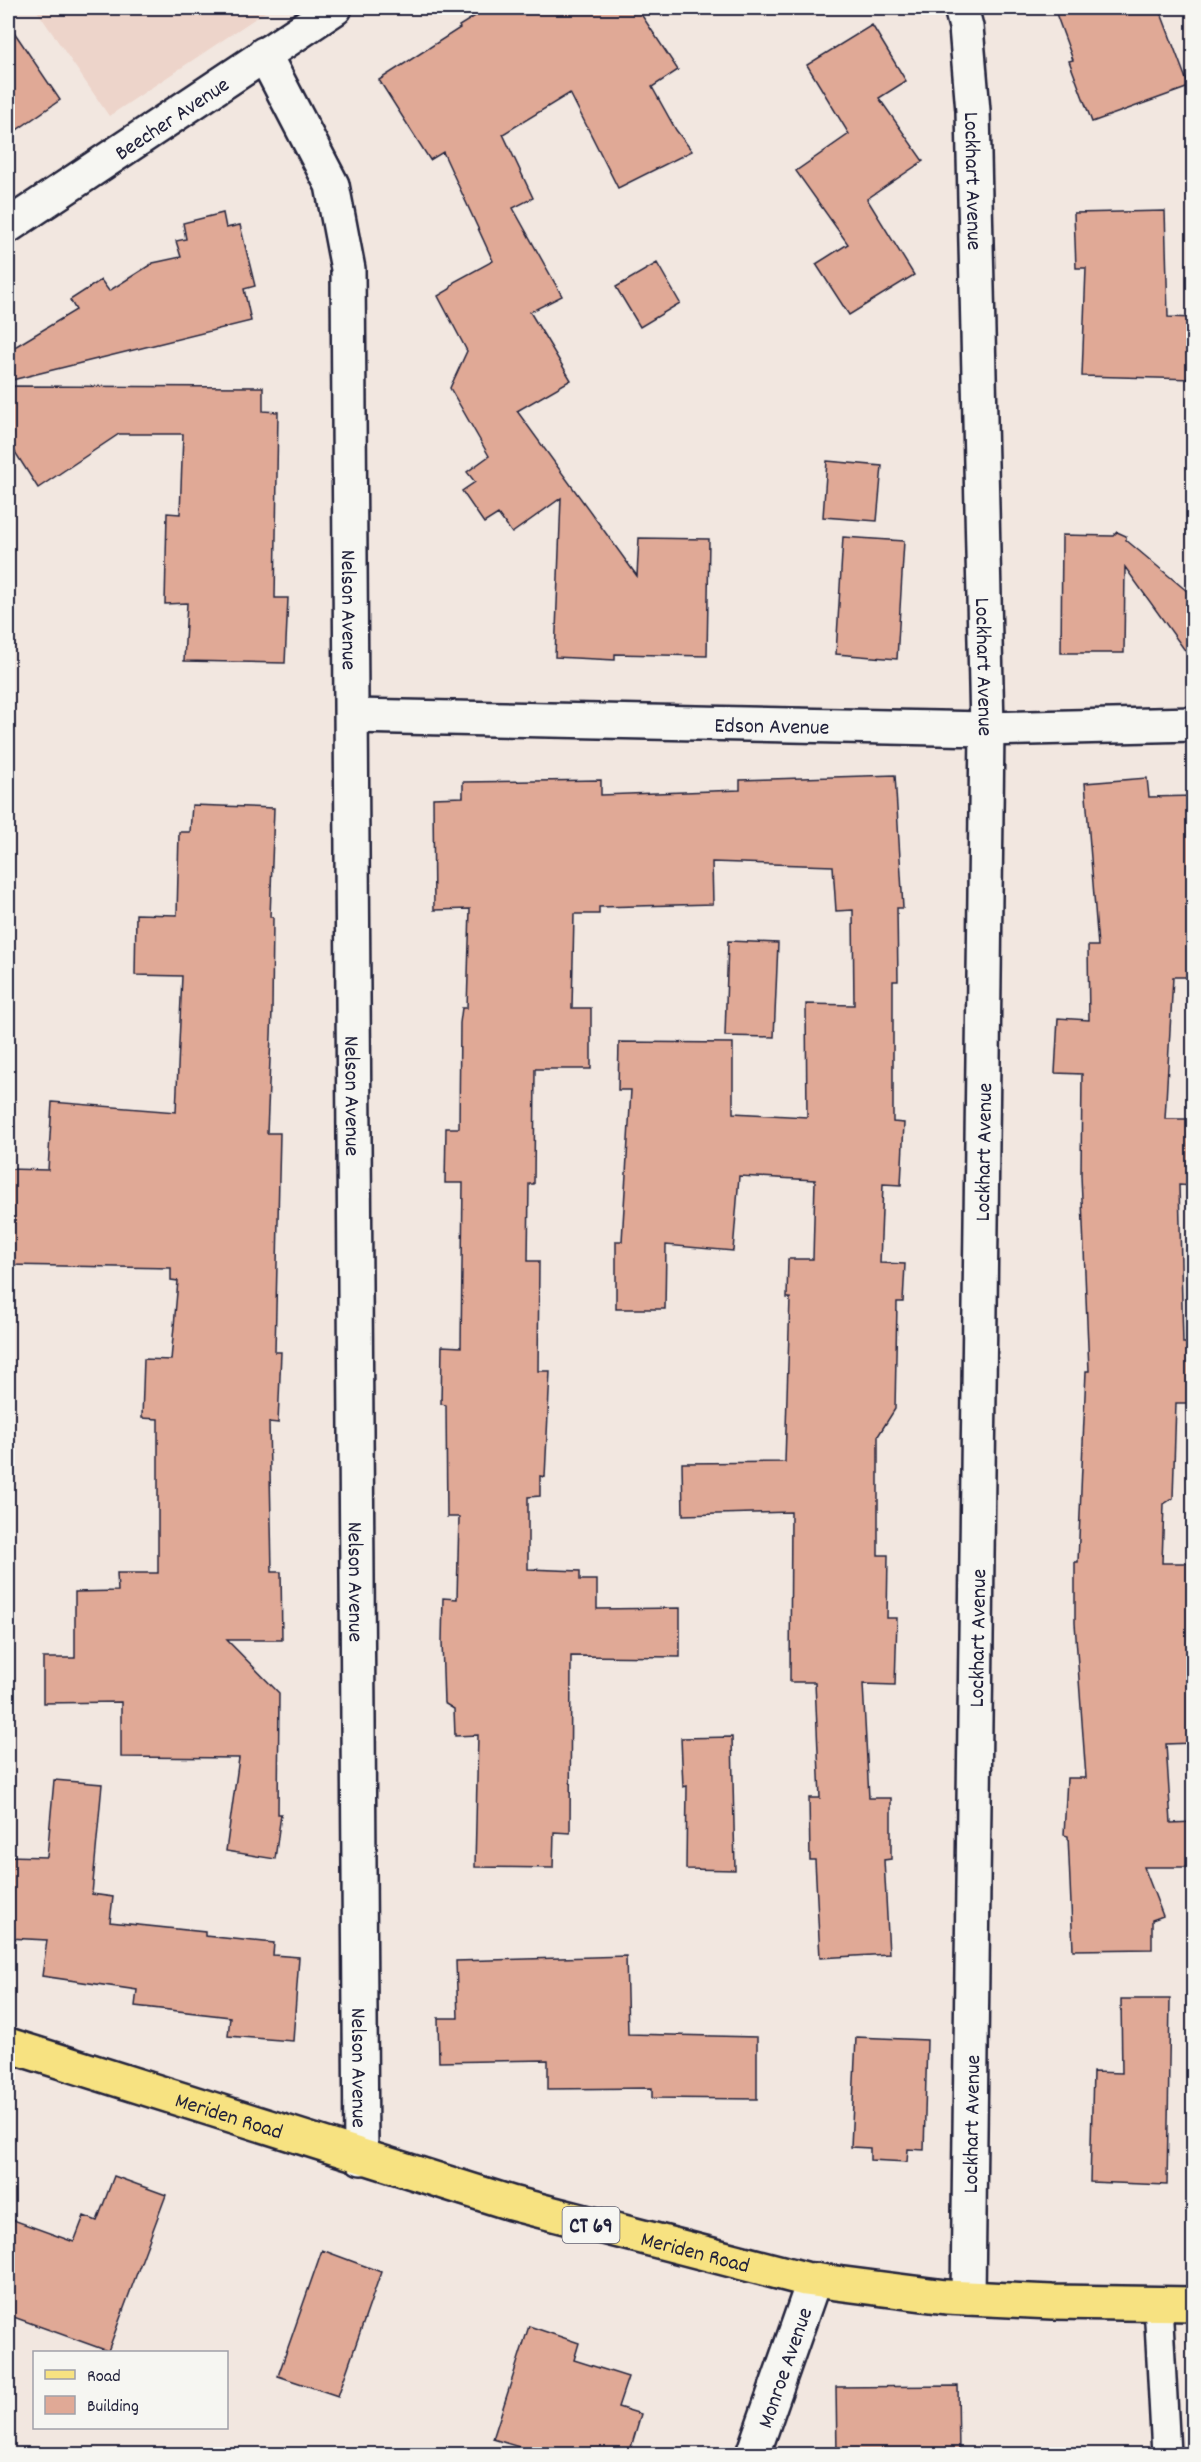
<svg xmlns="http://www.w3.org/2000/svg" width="1201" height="2462" font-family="Dekko,sans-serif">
  <rect width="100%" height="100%" fill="#f2e7e0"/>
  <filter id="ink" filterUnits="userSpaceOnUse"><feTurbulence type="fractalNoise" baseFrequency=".0167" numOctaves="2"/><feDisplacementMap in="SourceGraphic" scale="12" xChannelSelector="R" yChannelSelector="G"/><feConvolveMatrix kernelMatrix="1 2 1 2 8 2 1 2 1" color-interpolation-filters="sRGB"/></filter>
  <g filter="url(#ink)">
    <path fill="#edd4ca" d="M 35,8 L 271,8 L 109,116 Z"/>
    <path fill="#e0a996" stroke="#22223b" stroke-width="1.5" d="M 488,8 L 637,8 L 678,70 L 652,87 L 676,130 L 692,151 L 618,188 L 570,93 L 503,134 L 533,198 L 513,208 L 562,296 L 530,312 L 571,380 L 517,411 L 637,576 L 639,538 L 709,539 L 707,656 L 615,654 L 615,660 L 555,657 L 561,498 L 512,533 L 498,514 L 484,523 L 462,491 L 475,482 L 467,472 L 489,456 L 450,388 L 467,351 L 438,296 L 450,289 L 454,282 L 493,261 L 443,152 L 430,160 L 379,80 L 460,28 L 459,26 Z
      M 1054,8 L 1159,8 L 1189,87 L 1092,122 L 1069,61 L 1073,60 Z
      M 8,23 L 60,100 L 8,136 Z
      M 872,25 L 906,81 L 879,98 L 923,161 L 867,199 L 914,275 L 849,315 L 816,264 L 848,244 L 796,171 L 849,134 L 807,65 Z
      M 1165,211 L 1168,317 L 1194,318 L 1194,379 L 1082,376 L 1086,268 L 1076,268 L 1074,213 Z
      M 223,213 L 226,228 L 240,225 L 255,286 L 244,289 L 251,321 L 8,381 L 8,351 L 76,310 L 70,300 L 101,280 L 109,291 L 153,263 L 181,257 L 176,241 L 186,239 L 183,223 Z
      M 657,263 L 680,303 L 640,327 L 616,287 Z
      M 8,386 L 263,387 L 263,411 L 278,412 L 275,598 L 288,598 L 285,663 L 184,661 L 187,603 L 165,604 L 167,513 L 180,514 L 183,434 L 119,434 L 38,488 L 8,441 Z
      M 827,461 L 882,466 L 877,521 L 823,517 Z
      M 1117,532 L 1126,536 L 1126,540 L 1194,597 L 1194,663 L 1125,567 L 1124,653 L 1061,653 L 1062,535 L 1113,536 Z
      M 843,537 L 904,541 L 897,659 L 836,654 Z
      M 895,775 L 903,908 L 897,908 L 898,981 L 893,981 L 893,1122 L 904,1123 L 901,1185 L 883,1184 L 880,1263 L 905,1264 L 903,1302 L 897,1302 L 895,1409 L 878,1436 L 878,1555 L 888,1555 L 887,1618 L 897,1618 L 895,1685 L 863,1684 L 869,1798 L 891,1798 L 891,1859 L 884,1860 L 889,1954 L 820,1958 L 815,1860 L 810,1860 L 809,1798 L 820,1798 L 815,1682 L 790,1682 L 791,1512 L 683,1515 L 682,1463 L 785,1462 L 790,1298 L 787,1298 L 788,1259 L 813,1259 L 815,1180 L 739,1176 L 733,1251 L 666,1245 L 665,1309 L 616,1309 L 616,1241 L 622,1241 L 631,1090 L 618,1090 L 619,1042 L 733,1043 L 733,1113 L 807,1117 L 806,1004 L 854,1005 L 853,910 L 836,911 L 833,866 L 712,862 L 713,904 L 599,907 L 599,914 L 574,914 L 572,1008 L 591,1008 L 591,1069 L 535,1069 L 534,1184 L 529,1184 L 528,1261 L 539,1261 L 538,1371 L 550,1371 L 545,1477 L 540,1476 L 540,1496 L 528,1497 L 528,1569 L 580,1571 L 580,1580 L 597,1580 L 597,1609 L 680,1608 L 680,1657 L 571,1656 L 570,1833 L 554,1832 L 553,1868 L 475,1867 L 478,1735 L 455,1736 L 454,1709 L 444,1703 L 442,1641 L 443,1598 L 457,1599 L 459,1517 L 447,1517 L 446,1405 L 441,1404 L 442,1346 L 461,1347 L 463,1183 L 445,1183 L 446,1128 L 459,1128 L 460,1023 L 462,1008 L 467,1008 L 470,909 L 434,910 L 433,798 L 463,797 L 463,782 L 601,780 L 601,795 L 740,790 L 740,780 Z
      M 1147,778 L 1149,797 L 1194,796 L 1194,977 L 1173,977 L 1165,1119 L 1194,1119 L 1194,1186 L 1179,1185 L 1183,1343 L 1194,1343 L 1194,1403 L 1176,1403 L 1173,1498 L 1164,1504 L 1162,1563 L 1190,1563 L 1188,1685 L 1191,1685 L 1194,1743 L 1166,1744 L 1171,1823 L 1194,1822 L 1194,1867 L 1144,1867 L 1163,1916 L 1152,1920 L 1152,1949 L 1073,1950 L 1068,1836 L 1064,1835 L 1067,1778 L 1086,1778 L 1075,1623 L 1075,1562 L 1078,1562 L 1086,1371 L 1089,1371 L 1081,1175 L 1082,1074 L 1055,1073 L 1058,1018 L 1089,1020 L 1088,946 L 1098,946 L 1085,783 Z
      M 192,805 L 274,808 L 270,917 L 273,917 L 272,1011 L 267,1133 L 280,1133 L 275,1352 L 281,1352 L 278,1423 L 269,1422 L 272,1572 L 281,1572 L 282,1640 L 227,1640 L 279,1693 L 278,1814 L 281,1814 L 275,1859 L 226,1851 L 239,1758 L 121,1757 L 121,1702 L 43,1703 L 43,1658 L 75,1658 L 75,1592 L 118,1591 L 117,1573 L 158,1573 L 158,1419 L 142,1418 L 144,1359 L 171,1360 L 178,1281 L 171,1280 L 171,1268 L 8,1265 L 8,1169 L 48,1170 L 52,1102 L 176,1112 L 182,976 L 135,975 L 136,914 L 177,915 L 179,832 L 190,832 Z
      M 728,941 L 778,943 L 774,1037 L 725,1036 Z
      M 732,1737 L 735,1870 L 686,1869 L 687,1786 L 683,1787 L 681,1738 Z
      M 54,1780 L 102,1784 L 92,1894 L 113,1897 L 110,1922 L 205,1932 L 205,1936 L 274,1943 L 273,1955 L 299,1957 L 293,2041 L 228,2036 L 230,2017 L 135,2006 L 137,1990 L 42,1976 L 47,1940 L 8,1938 L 8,1856 L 47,1857 Z
      M 626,1956 L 628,2034 L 757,2037 L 757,2099 L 652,2098 L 652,2088 L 548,2089 L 548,2060 L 439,2062 L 438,2018 L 458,2018 L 456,1961 Z
      M 1121,1999 L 1170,1999 L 1167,2185 L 1090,2182 L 1093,2072 L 1122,2073 Z
      M 856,2037 L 927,2040 L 924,2150 L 908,2149 L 907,2162 L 870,2160 L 870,2148 L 851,2147 Z
      M 114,2176 L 166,2195 L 108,2351 L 8,2315 L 8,2218 L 74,2242 L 84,2216 L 97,2221 Z
      M 322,2250 L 381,2272 L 338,2396 L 278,2376 Z
      M 529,2326 L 579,2343 L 574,2360 L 628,2377 L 618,2407 L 641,2414 L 629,2454 L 542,2454 L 493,2439 Z
      M 958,2386 L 959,2454 L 837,2454 L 836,2387 Z"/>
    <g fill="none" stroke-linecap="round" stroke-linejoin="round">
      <defs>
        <path id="lane" d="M 1158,2304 L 1166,2454"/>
        <g id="street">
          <path id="s1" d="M 961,8 L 966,27 L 973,111 L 987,729 L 968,2298"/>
          <path id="s2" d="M 264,54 L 332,185 L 348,269 L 361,2158"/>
          <path id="s3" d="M 8,226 L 335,8"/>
          <path id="s4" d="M 352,716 L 987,729 L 1194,724"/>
          <path id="s5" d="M 753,2454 L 814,2280"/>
        </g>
        <g id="primary">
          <path id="s6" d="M 8,2045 L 511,2203 L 805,2279 L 946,2297 L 1052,2302 L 1194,2304"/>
        </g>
      </defs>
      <use href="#lane" stroke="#22223b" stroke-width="32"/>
      <use href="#street" stroke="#22223b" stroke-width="38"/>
      <use href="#primary" stroke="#22223b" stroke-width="38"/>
      <use href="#lane" stroke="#f6f6f2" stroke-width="27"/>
      <use href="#street" stroke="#f6f6f2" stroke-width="33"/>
      <use href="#primary" stroke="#f7e281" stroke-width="33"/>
    </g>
  </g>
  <g text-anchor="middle" stroke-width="4.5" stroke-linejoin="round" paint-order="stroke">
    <rect fill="#f6f6f2" stroke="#626272" stroke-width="1.5" x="562.5" y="2207" width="57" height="36" rx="4.5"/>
    <g font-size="21" font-weight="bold" fill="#22223b">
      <text x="591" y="2232">CT 69</text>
    </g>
    <g font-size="22" fill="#22223b" stroke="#f6f6f2">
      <text dy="8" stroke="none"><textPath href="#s3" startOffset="196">Beecher Avenue</textPath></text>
      <text dy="8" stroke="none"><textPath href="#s1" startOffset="174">Lockhart Avenue</textPath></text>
      <text dy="8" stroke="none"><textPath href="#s2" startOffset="574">Nelson Avenue</textPath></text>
      <text dy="8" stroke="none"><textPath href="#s1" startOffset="660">Lockhart Avenue</textPath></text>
      <text dy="8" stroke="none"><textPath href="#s4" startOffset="420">Edson Avenue</textPath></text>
      <text dy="8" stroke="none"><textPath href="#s2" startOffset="1060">Nelson Avenue</textPath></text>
      <text transform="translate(982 1152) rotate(-89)" y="8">Lockhart Avenue</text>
      <text dy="8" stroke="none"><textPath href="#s2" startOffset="1546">Nelson Avenue</textPath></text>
      <text transform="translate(976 1638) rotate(-89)" y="8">Lockhart Avenue</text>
      <text dy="8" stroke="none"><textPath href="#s2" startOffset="2032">Nelson Avenue</textPath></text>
      <text dy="8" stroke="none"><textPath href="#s6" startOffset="232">Meriden Road</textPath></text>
      <text transform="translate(970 2124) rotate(-89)" y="8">Lockhart Avenue</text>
      <text dy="8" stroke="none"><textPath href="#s6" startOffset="718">Meriden Road</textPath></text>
      <text dy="8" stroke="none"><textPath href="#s5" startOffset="92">Monroe Avenue</textPath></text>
    </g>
  </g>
  <rect width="1201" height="2462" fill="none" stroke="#f6f6f2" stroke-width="30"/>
  <rect x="15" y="15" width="1171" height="2432" fill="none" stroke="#22223b" stroke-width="2" filter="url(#ink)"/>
  <rect x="33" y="2351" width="195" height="78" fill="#f6f6f2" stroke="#a1a1a9" stroke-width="1.5"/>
  <rect x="45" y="2370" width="30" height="9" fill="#f7e281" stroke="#a1a1a9" stroke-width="1.5"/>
  <text x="87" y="2381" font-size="18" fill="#22223b">Road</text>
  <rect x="45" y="2396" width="30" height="18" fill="#e0a996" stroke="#a1a1a9" stroke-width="1.5"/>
  <text x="87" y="2411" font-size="18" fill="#22223b">Building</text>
</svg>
